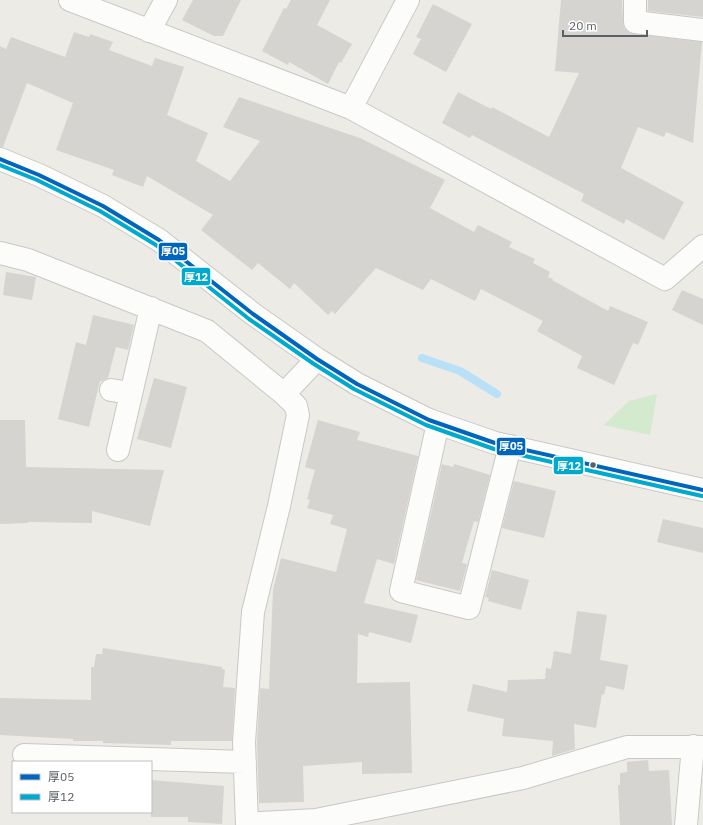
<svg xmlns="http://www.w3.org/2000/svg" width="703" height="825" font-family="'IBM Plex Sans','Noto Sans JP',sans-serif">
  <rect width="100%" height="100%" fill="#ecebe5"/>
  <path fill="#d3eace" d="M 657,394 L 650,435 L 604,425 L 629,401 Z"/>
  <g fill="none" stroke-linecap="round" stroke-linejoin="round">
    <path stroke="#b9e0f7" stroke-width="8" d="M 422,358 L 460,371 L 497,394"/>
  </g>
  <path fill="#d5d4d0" d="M 193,0 L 241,0 L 223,36 L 214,36 L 182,20 Z
    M 291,0 L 330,0 L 317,25 L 352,44 L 341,63 L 339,62 L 328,84 L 289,62 L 288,65 L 262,51 L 284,8 L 286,9 Z
    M 561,0 L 622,0 L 623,22 L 624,28 L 628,32 L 634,34 L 702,42 L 693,143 L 666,132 L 664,137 L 638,127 L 621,168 L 684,202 L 664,240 L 626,219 L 624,224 L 581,201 L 584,194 L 472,135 L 470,138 L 442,123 L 458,92 L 491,109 L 492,107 L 549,137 L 579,73 L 555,71 Z
    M 648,0 L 703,0 L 703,17 L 648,11 Z
    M 433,4 L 472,24 L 446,72 L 413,54 L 421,39 L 416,37 Z
    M 74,32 L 89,37 L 90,34 L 113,42 L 109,50 L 152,66 L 155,58 L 184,67 L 167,115 L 208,133 L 196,161 L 230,181 L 260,141 L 223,127 L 239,97 L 360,138 L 445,180 L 430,208 L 474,232 L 478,225 L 512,242 L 509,247 L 535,259 L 533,263 L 550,272 L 548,277 L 553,279 L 552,280 L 608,311 L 610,306 L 648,322 L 638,345 L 633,343 L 614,385 L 577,368 L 582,356 L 537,331 L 543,321 L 481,289 L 475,301 L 431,279 L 423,290 L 376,268 L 335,314 L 332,311 L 328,315 L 294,283 L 290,289 L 258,263 L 252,270 L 201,230 L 213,215 L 147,176 L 143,187 L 112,175 L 114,170 L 56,150 L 73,103 L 27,83 L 3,147 L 0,147 L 0,46 L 6,49 L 11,37 L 65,57 Z
    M 6,272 L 36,277 L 32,300 L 3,295 Z
    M 682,290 L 703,299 L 703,325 L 672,310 Z
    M 93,315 L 134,325 L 128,350 L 116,347 L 108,378 L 102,381 L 100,381 L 89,427 L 58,419 L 76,342 L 86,345 Z
    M 154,378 L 187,387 L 171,448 L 137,439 Z
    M 0,420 L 25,420 L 26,467 L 164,470 L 150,526 L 92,511 L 92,523 L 28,522 L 28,523 L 0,524 Z
    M 318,420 L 360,432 L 357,440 L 418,456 L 394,564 L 377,559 L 364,603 L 418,615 L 411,643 L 369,632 L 368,637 L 358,634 L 357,683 L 410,682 L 412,773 L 362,774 L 362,762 L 303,766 L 304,802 L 259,803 L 257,742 L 260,688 L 269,689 L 273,590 L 281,558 L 336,572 L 347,529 L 330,524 L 333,515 L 307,508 L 310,500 L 307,499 L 315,470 L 305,467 Z
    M 442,464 L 453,467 L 454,464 L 490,475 L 478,522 L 474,521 L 462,563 L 467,564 L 460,591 L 416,580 Z
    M 514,481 L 556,491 L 544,538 L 502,528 Z
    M 663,519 L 703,528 L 703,553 L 657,542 Z
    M 492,570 L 529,580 L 521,610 L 488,601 L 489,598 L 485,597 Z
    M 577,611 L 607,615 L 600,660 L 628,665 L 624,690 L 606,686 L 604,695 L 602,694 L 596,728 L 574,724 L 575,749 L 552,756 L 553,741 L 502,736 L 504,719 L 467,711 L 473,684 L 507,692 L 508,680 L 545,679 L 546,668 L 551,669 L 554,651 L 571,654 Z
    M 103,648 L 222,667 L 222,669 L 225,670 L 223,687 L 235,688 L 232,741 L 171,741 L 171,745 L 103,743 L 103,741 L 73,741 L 73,739 L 0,735 L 0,698 L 91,700 L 91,667 L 94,667 L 96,654 L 102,654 Z
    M 648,760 L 649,771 L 669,770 L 672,825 L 620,825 L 618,785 L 620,785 L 620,773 L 627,772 L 627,762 Z
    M 151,780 L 224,786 L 222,824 L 188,822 L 188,817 L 151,817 Z"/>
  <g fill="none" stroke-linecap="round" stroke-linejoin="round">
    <defs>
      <path id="minor" d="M 70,0 L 351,108 L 665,279 L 703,246
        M 635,0 L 635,22 L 703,30
        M 149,31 L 166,0
        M 351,108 L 408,0
        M 0,159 L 39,175 L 103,206 L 159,240 L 253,314 L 317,359 L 357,384 L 429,420 L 495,443 L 703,490
        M 0,253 L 28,260 L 207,331 L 284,394
        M 111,390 L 130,393
        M 438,423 L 401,591 L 469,608 L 510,446
        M 118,450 L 151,308
        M 24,755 L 245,762
        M 247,825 L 244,742 L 253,612 L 279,506 L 298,415 L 296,406 L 284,394 L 317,359
        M 247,825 L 261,823 L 316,820 L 523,778 L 627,747 L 703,747
        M 686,825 L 693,746"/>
    </defs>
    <use href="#minor" stroke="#c8c8c7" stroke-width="24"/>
    <use href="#minor" stroke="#fcfcfb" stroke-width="22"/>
    <defs>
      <path id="bus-1" d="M 0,159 L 39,175 L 103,206 L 159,240 L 253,314 L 317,359 L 357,384 L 429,420 L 495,443 L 703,490"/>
      <path id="bus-2" d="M 0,165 L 37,180 L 100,211 L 156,245 L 249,319 L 314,364 L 354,389 L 426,425 L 494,449 L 702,496"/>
    </defs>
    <use href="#bus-1" stroke="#fff" stroke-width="7"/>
    <use href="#bus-2" stroke="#fff" stroke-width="7"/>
    <use href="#bus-1" stroke="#0065bd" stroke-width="4"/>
    <use href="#bus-2" stroke="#00a9ce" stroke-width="4"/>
  </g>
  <circle fill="#5b6065" stroke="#fff" stroke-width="1.5" cx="593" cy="465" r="3.5"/>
  <g stroke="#fff" stroke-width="1.5">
    <rect x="158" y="242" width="30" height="19" rx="4" fill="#0065bd"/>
    <rect x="181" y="267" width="30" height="19" rx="4" fill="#00a9ce"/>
    <rect x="496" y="437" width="30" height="19" rx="4" fill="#0065bd"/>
    <rect x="553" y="456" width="31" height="19" rx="4" fill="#00a9ce"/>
  </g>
  <g font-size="11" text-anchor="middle" font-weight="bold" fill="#fff">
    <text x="173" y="255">厚05</text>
    <text x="196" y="281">厚12</text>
    <text x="511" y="450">厚05</text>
    <text x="569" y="470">厚12</text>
  </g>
  <rect x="12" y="761" width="140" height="52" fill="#ffffff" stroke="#bdbfc1"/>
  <rect x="20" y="774" width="20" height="6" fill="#0065bd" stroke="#bdbfc1"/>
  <text x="48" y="781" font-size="12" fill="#5b6065">厚05</text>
  <rect x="20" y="794" width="20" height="6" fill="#00a9ce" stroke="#bdbfc1"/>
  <text x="48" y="801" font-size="12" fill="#5b6065">厚12</text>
  <path d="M563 30v6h84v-6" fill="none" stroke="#5b6065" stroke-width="2"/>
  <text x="569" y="30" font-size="12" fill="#5b6065" stroke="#ffffff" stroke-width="3" paint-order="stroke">20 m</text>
</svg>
